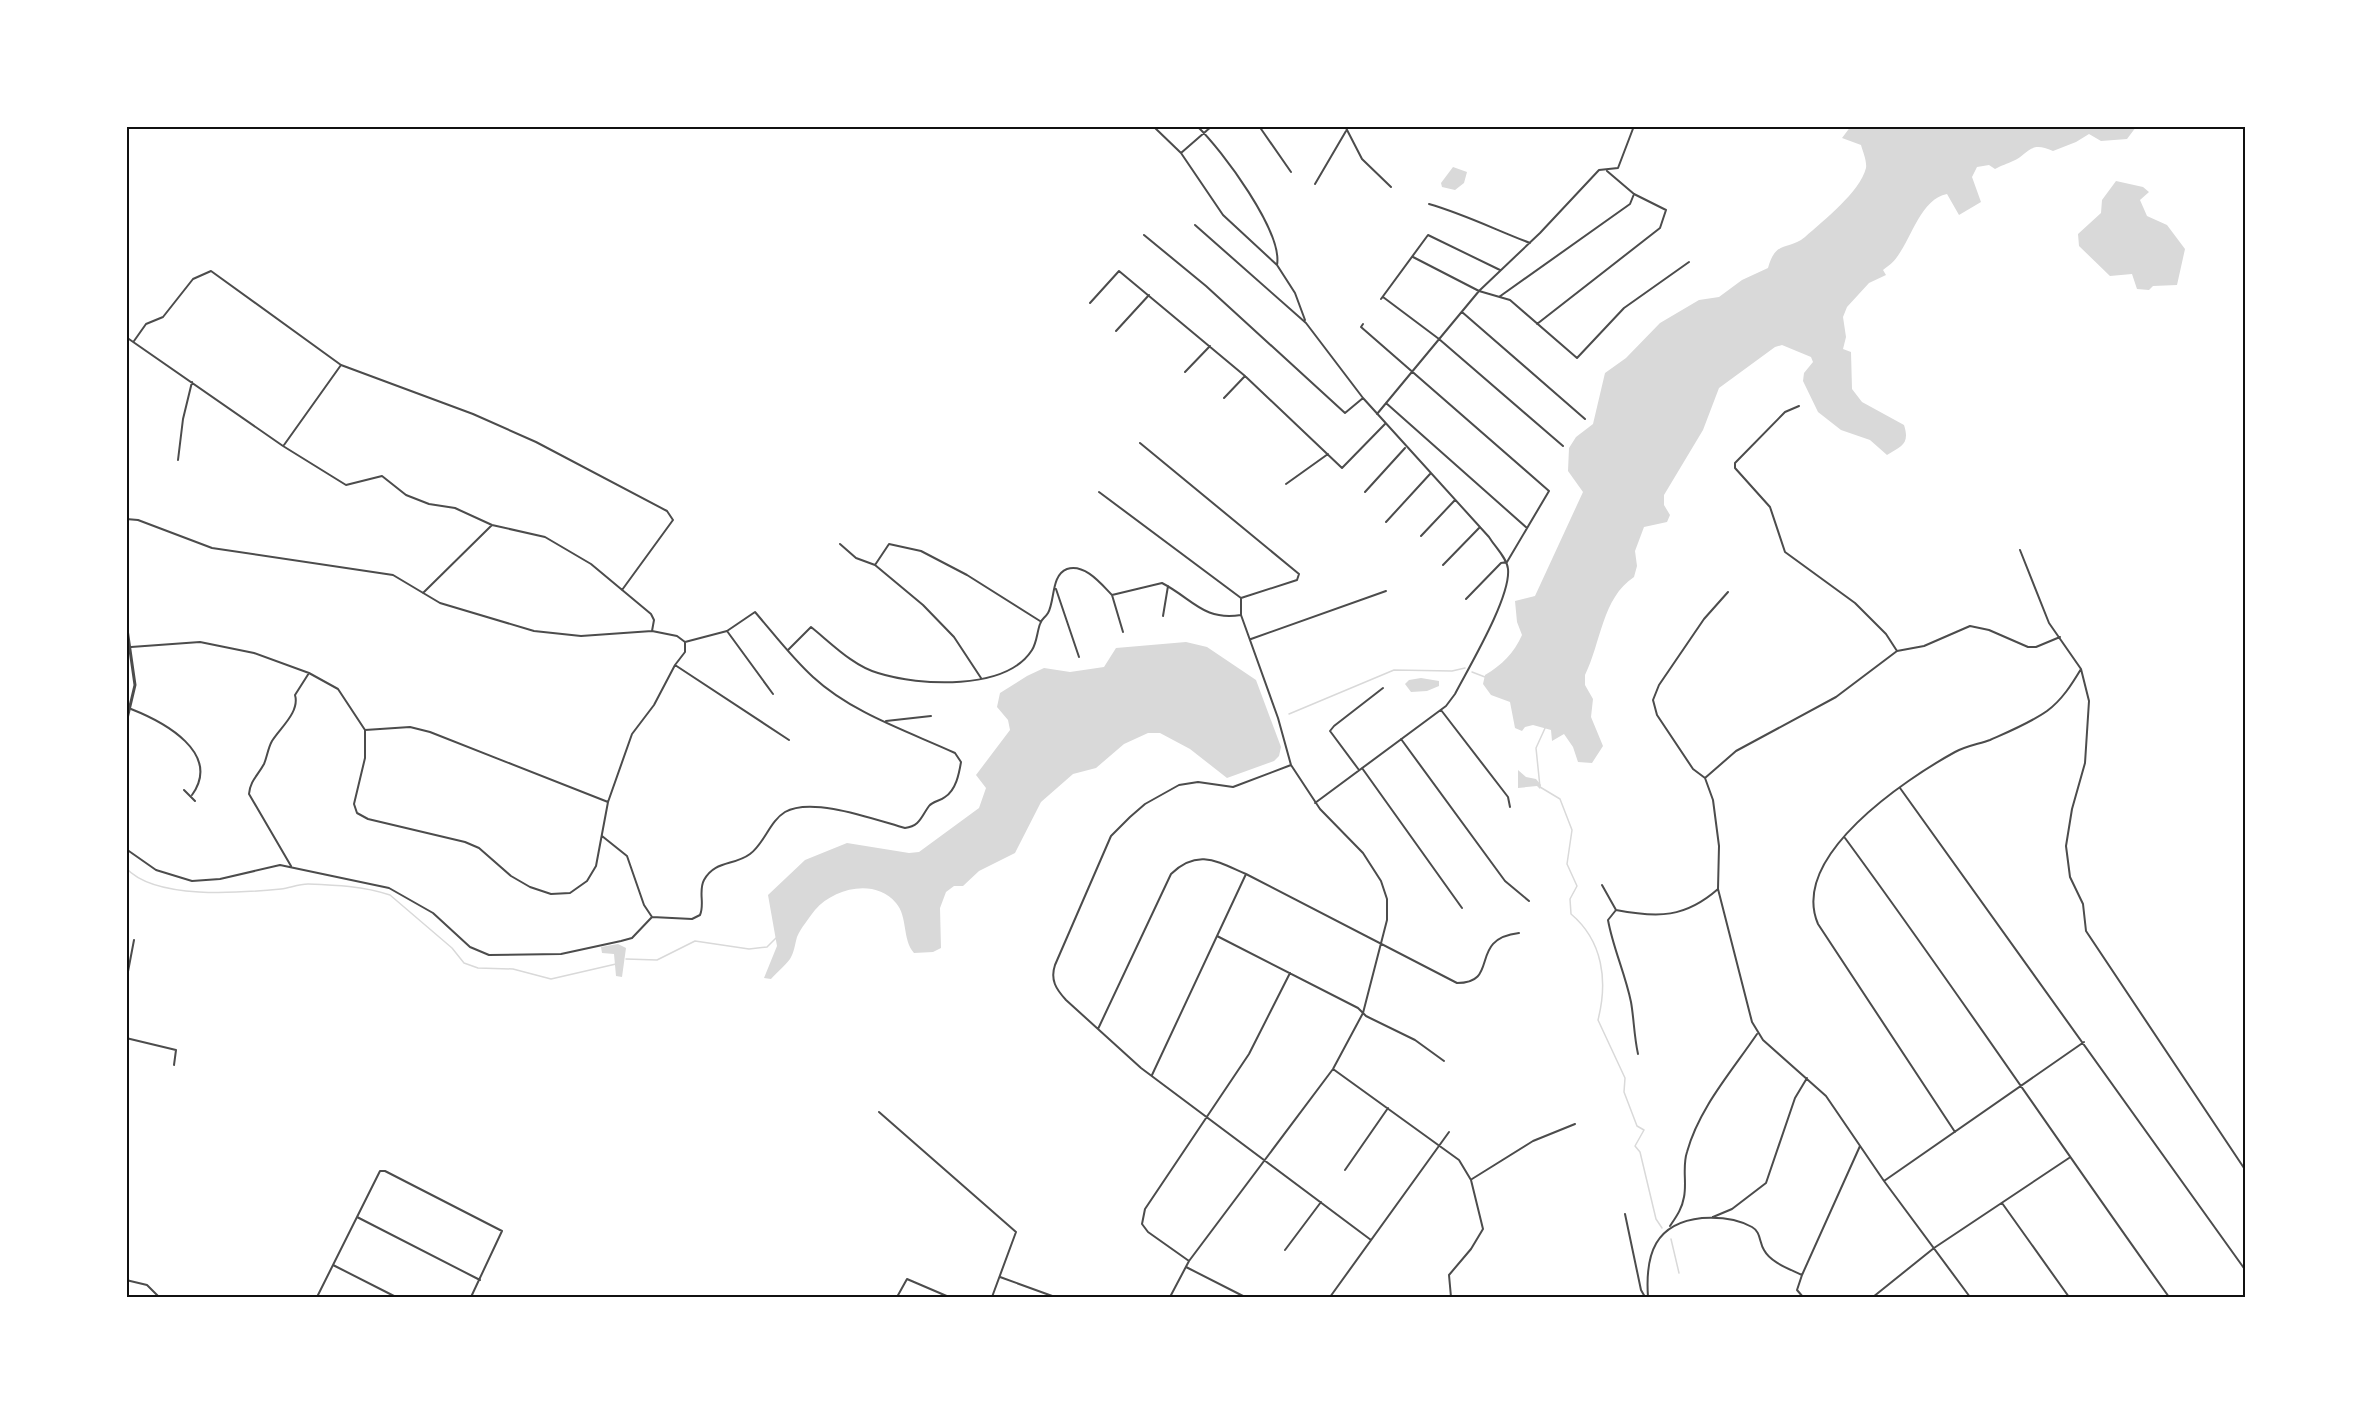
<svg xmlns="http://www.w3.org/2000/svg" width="2372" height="1423" font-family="'Playfair Display',serif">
  <rect width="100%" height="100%" fill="#fff"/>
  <path fill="#d9d9d9" d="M 1851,126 L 2136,127 L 2127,139 L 2101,141 L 2089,134 L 2076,142 L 2053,151 C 2029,140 2028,155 2013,161 C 2007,164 2002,165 1995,169 L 1989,165 L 1977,167 L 1972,177 L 1981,202 L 1959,215 L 1947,194 C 1921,199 1912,237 1897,257 C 1894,262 1888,266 1883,270 L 1886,275 L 1869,283 L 1847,307 L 1843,317 L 1846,337 L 1843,349 L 1851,352 L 1852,389 L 1862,402 L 1904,425 C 1910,444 1902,446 1887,455 L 1870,440 L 1841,430 L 1818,412 L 1803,381 L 1804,373 L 1813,362 L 1811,357 L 1782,345 L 1775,347 L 1719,388 L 1703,430 L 1664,495 L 1664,505 L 1670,515 L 1667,522 L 1644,527 L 1635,551 L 1637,566 L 1634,577 C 1602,598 1601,643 1585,675 L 1585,685 L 1593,699 L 1591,717 L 1603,746 L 1592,763 L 1578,762 L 1573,747 L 1564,734 L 1552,741 L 1551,730 L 1533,725 L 1525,727 L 1522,731 L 1515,728 L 1510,702 L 1491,695 L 1483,684 L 1485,675 C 1502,665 1514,653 1522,635 L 1517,622 L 1515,601 L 1535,596 L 1583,492 L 1568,471 L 1569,448 L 1576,437 L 1593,424 L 1605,373 L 1626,358 L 1660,323 L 1699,300 L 1719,297 L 1742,280 L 1768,268 C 1776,239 1788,251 1805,237 C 1823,221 1860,192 1866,168 C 1867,161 1863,152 1861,145 L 1842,138 Z
    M 1453,167 L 1467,172 L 1464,183 L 1455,190 L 1442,187 L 1441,183 Z
    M 2116,181 L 2143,187 L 2149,192 L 2140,200 L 2147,216 L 2167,225 L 2185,249 L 2177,285 L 2153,286 L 2149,290 L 2137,289 L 2132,274 L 2110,276 L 2079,246 L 2078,234 L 2101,213 L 2102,200 Z
    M 1186,642 L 1207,647 L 1256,680 L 1281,747 L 1279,756 L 1274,761 L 1227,778 L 1190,749 L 1160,733 L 1148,733 L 1124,744 L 1096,768 L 1073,774 L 1041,802 L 1015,853 L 979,871 L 963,886 L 954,886 L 946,892 L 940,908 L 941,948 L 933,952 L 914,953 C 902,939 908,917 896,903 C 875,878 834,888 815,910 C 809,918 801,928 797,937 C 795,944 794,953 790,959 C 785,966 777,972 771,979 L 764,978 L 777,946 L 768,895 L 805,860 L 847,843 L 909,853 L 919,852 L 979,808 L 986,788 L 976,775 L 1010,730 L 1008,720 L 997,707 L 1000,693 L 1027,676 L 1044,668 L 1070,672 L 1104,667 L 1116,648 Z
    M 1421,678 L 1439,681 L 1439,686 L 1427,691 L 1411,692 L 1405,684 L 1409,680 Z
    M 1518,770 L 1526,777 L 1536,779 L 1541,785 L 1540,789 L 1537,786 L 1518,788 Z
    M 618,944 L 626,948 L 622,977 L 616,976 L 614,954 L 602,953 L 601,947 Z"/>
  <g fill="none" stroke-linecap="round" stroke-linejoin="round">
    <path stroke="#d9d9d9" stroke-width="1.5" d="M 1472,672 L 1485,677
      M 1289,714 L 1394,670 L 1452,671 L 1465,668
      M 1546,726 L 1536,748 L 1540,787 L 1560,799 L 1572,830 L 1567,864 L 1577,886 L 1570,899 L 1571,914 C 1603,941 1608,981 1598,1020 L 1625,1078 L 1624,1092 L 1637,1126 L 1644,1130 L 1635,1146 L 1640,1152 L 1656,1219 L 1662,1228
      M 126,868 C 155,900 240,893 281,889 C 290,888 298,884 308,884 C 335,885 363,886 390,895 L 452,948 L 464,963 L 478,968 L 513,969 L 551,979 L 616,964
      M 626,959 L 657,960 L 695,941 L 749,949 L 767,947 L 776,938
      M 1671,1239 L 1679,1273"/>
    <path stroke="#4c4c4c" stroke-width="2" d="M 1153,126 L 1181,153 L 1223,215 L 1277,265 L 1295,293 L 1305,320
      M 1197,126 C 1222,150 1283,232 1277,265
      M 1259,126 L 1291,172
      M 1345,126 L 1362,159 L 1391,187
      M 1181,153 L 1212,126
      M 1315,184 L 1346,131
      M 1429,204 C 1464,214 1496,230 1530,243
      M 1195,225 L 1306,323 L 1363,398 L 1489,537 C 1495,547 1507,558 1508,569 C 1511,597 1469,667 1455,694 L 1446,706 L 1315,803
      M 1144,235 L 1206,286 L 1345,413 L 1363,398
      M 1413,257 L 1479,291 L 1510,300 L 1577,358 L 1624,308 L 1689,262
      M 1383,297 L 1439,339 L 1563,446
      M 1499,297 L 1630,204 L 1634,194
      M 1381,299 L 1428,235 L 1500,270
      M 1090,303 L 1119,271 L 1245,376 L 1342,468 L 1385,424
      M 1462,312 L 1585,419
      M 1363,324 L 1361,327 L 1549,491 L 1507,562
      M 1537,324 L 1660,228 L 1666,210 L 1634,194 L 1607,171
      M 1116,331 L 1149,295
      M 126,337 L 283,446 L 346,485 L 382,476 L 406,495 L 429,504 L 455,508 L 492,525 L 545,537 L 591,564 L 651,614 L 654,620 L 652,631
      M 134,341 L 146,324 L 163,317 L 193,279 L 211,271 L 341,365 L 473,414 L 536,442 L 667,511 L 673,520 L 622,590
      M 1185,372 L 1210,346
      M 1224,398 L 1245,376
      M 1386,403 L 1527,528
      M 1799,406 L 1785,412 L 1735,463 L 1735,468 L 1770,507 L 1785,552 L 1855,603 L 1886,634 L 1897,651
      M 1377,414 L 1479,291 L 1540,233 L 1599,170 L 1618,168 L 1634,126
      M 1140,443 L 1299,574 L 1297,580 L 1241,598
      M 284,445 L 341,365
      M 178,460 L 183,419 L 192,382
      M 1286,484 L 1328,454
      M 1099,492 L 1241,598
      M 1365,492 L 1405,448
      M 126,519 L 138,520 L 212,548 L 393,575 L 440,603 L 534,631 L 581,636 L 652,631 L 677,636 L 685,642
      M 1386,522 L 1430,474
      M 1421,536 L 1455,500
      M 840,544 L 856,558 L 875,565 L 923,605 L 954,637 L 981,678
      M 2020,550 L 2049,623 L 2081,669 L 2089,701 L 2085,763 L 2072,809 L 2066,846 L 2070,877 L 2083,904 L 2086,931 L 2246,1171
      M 875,565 L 889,544 L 921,551 L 967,575 L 1040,621
      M 1443,565 L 1480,527
      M 1056,589 L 1079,657
      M 1728,592 L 1704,619 L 1659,685 L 1653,700 L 1657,715 L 1693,769 L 1705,778 L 1713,800 L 1719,846 L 1718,889 L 1752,1022 L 1763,1040 L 1826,1096 L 1884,1181 L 1970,1297
      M 423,593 L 492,525
      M 1112,595 L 1123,632
      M 1241,598 L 1241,615
      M 1466,599 L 1501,563 L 1507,562
      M 1163,616 L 1168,586
      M 727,631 L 773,694
      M 1251,639 L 1386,591
      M 131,647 L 200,642 L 254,653 L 309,673 L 338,689 L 365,730 L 410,727 L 430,732 L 608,802
      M 788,650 L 811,627 C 831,643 853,666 878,673 C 919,686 1006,691 1032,650 C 1037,642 1037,632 1040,624 C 1041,619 1045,618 1048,613 C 1055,601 1051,575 1067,569 C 1085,563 1102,585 1112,595 L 1162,583 C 1193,599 1203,621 1241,615 L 1278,718 L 1291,765 L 1320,809 L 1363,853 L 1381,881 L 1387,899 L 1387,920 L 1363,1013 L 1333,1069 L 1189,1261 L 1170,1297
      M 675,665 L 685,652 L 685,642
      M 131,709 C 164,722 222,753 192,795
      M 1441,710 L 1508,797 L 1510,807
      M 886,721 L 931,716
      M 365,730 L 365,758 L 354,804 L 357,813 L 368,819 L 465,842 L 479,848 L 511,876 L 530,887 L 551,894 L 570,893 L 587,881 L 596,866 L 608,802 L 632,734 L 654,705 L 675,665 L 789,740
      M 1401,739 L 1505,881 L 1529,901
      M 1291,765 L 1233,787 L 1198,782 L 1179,785 L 1145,804 L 1130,817 L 1111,836 L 1055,965 C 1050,980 1056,989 1066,1000 L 1141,1068 L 1371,1240
      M 1362,768 L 1462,908
      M 1359,770 L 1330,731 L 1334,726 L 1383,688
      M 1705,778 L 1736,751 L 1836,697 L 1897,651 L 1924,646 L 1970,626 L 1989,630 L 2028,647 L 2036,647 L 2060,637
      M 1900,788 L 2246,1271
      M 184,790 L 195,801
      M 602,836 L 627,856 L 644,905 L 652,917
      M 1845,838 C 1956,989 2060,1145 2169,1297
      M 126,849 L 156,870 L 192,881 L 220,879 L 280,865 L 389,888 L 433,913 L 470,947 L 489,955 L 561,954 L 621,941 L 632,938 L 652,917
      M 291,866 L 249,794 C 250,781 258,775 264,764 C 267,757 268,748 272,741 C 280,728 300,712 295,695 L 309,673
      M 1602,885 L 1616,910 L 1608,920 C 1613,948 1625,973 1631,1002 C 1634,1019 1634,1036 1638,1054
      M 1616,910 C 1658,918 1685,918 1718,889
      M 652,917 L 692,919 L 700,915 C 705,904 698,891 704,880 C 715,860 734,866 750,854 C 764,844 770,821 785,812 C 812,796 876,820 905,828 C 920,826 921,817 929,806 C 933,801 940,801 945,797 C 956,790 959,774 961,762 L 955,753 C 907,731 852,713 813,677 C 792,658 774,634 755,612 L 727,631 L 685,642
      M 1217,936 L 1358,1008 L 1366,1016 L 1415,1040 L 1444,1061
      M 126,982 L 134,940
      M 1098,1029 L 1171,874 C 1198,848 1218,862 1246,874 L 1457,983 C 1501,983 1467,939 1519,933
      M 126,1038 L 176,1050 L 174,1065
      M 1333,1069 L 1459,1160 L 1471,1180 L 1483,1229 L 1471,1249 L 1449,1275 L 1451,1297
      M 1152,1075 L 1246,874
      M 879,1112 L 1016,1232 L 992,1297
      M 1955,1132 L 1818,924 C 1789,856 1906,779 1955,752 C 1966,746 1979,744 1990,740 C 2008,732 2030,723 2047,711 C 2062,700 2072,684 2081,669
      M 1345,1170 L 1388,1108
      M 1472,1179 L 1533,1141 L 1575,1124
      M 1884,1181 L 2084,1042
      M 2002,1203 L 2069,1297
      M 1625,1214 L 1641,1290 L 1645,1297
      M 357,1217 L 480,1280
      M 1713,1217 L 1732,1209 L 1766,1183 L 1795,1098 L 1807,1078
      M 1670,1226 C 1676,1217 1682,1209 1684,1197 C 1687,1182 1682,1167 1687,1152 C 1699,1108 1732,1071 1757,1034
      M 1285,1250 L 1321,1202
      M 1189,1261 L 1148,1232 L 1142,1224 L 1145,1209 L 1249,1054 L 1290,973
      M 333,1265 L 396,1297
      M 1186,1267 L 1245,1297
      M 1000,1277 L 1055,1297
      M 126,1280 L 147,1285 L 159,1297
      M 317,1297 L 380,1171 L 385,1171 L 502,1231 L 471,1297
      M 897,1297 L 907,1279 L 949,1297
      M 1330,1297 L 1449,1132
      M 1648,1297 C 1645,1254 1655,1223 1702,1218 C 1718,1217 1738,1219 1752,1227 C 1761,1232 1759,1242 1764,1250 C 1771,1263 1790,1269 1802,1275
      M 1803,1297 L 1797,1290 L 1802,1275 L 1860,1146
      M 1873,1297 L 1934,1248 L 2069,1158"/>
    <path stroke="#4c4c4c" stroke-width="3" d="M 126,622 L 135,685 L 126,723"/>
  </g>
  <rect width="2372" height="1423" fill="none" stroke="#ffffff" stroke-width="255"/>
  <rect x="128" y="128" width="2116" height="1168" fill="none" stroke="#111" stroke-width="2"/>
</svg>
